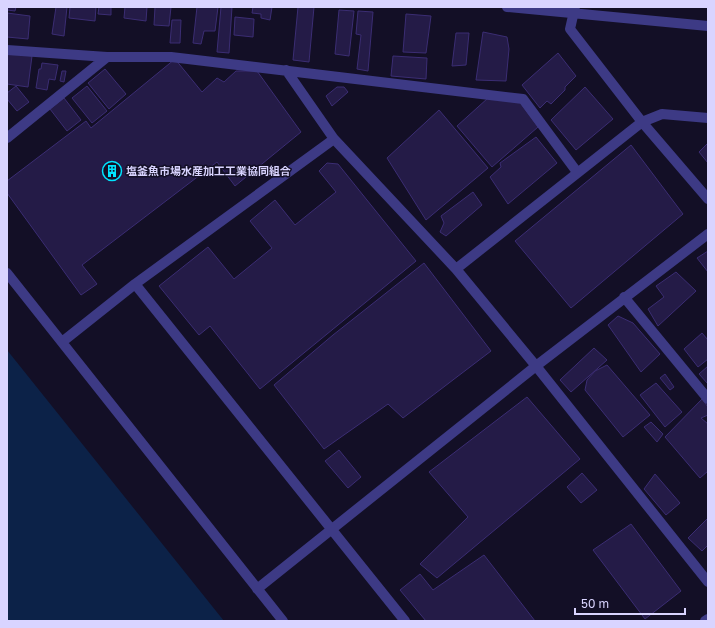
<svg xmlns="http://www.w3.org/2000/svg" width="715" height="628" font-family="'Golos Text','Noto Sans JP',sans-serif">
  <rect width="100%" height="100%" fill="#130f26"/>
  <path fill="#0c2248" d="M 7,350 L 224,621 L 7,621 Z"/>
  <path fill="#241b47" stroke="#3b2d73" d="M 7,7 L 16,7 L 15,11 L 7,10 Z
    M 56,7 L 67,7 L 64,36 L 52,34 Z
    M 70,7 L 96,7 L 95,21 L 69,18 Z
    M 99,7 L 111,7 L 111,15 L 98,14 Z
    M 125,7 L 147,7 L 146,21 L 124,18 Z
    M 155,7 L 171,7 L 169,26 L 154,25 Z
    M 197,7 L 218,7 L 215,31 L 204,31 L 201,44 L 193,43 Z
    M 221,7 L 232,7 L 229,53 L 217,52 Z
    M 253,7 L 272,7 L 270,20 L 261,18 L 261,14 L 252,13 Z
    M 298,7 L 314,7 L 309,62 L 293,60 Z
    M 339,10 L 354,11 L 349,56 L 335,54 Z
    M 358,11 L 373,12 L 368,71 L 357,69 L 361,35 L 356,34 Z
    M 7,13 L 30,16 L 28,39 L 7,37 Z
    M 406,14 L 431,16 L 426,53 L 403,52 Z
    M 235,17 L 254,19 L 253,37 L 234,35 Z
    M 172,20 L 181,20 L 180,43 L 170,43 Z
    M 483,32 L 507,37 L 509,49 L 506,81 L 476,80 Z
    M 456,33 L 469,33 L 466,65 L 452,66 Z
    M 7,53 L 32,56 L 28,87 L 7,84 Z
    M 558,53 L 576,76 L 565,87 L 565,90 L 551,104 L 547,101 L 540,108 L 522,85 Z
    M 393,56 L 427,58 L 426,79 L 391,76 Z
    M 175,59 L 202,92 L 217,78 L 224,82 L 236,71 L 257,71 L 301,132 L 235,186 L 217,162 L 82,265 L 97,284 L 81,295 L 7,193 L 7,181 L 86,121 L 91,128 Z
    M 42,63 L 58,65 L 55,80 L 49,79 L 47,90 L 36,88 L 39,69 L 41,69 Z
    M 105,69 L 126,94 L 109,109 L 88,83 Z
    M 62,71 L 66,71 L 64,82 L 60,81 Z
    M 16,86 L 29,102 L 17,111 L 7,99 L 7,93 Z
    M 87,86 L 107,111 L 92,123 L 72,98 Z
    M 337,87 L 344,87 L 348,92 L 332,106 L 326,96 Z
    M 585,87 L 613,119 L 576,150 L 551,120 Z
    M 64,98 L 81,120 L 67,131 L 50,109 Z
    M 488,98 L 517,98 L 538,127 L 492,167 L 457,126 Z
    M 439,110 L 488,168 L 426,220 L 387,158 Z
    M 536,137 L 557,163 L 508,204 L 490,177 L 501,167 L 500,163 Z
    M 708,143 L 708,163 L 699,152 Z
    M 631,145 L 683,214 L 571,308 L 515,241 Z
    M 327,163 L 338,164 L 416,261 L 260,389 L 210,326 L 199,335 L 159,286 L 208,247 L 234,279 L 272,248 L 250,221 L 275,200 L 295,225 L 336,192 L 319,171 Z
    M 473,192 L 482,205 L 446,236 L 440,232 L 444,223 L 441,216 Z
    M 708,251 L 708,272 L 697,258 Z
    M 424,263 L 491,351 L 403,418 L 388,404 L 324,449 L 274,385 L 333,335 Z
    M 676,272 L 696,291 L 658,326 L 648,309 L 664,297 L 656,286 Z
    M 618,316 L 633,323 L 660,354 L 641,372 L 608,325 Z
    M 702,333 L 708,340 L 708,359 L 698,367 L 684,349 Z
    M 594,348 L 607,360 L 571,392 L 560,380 Z
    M 607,365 L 650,415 L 623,437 L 585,390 L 587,380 L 595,371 Z
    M 708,366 L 708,384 L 699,374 Z
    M 665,374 L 674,387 L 670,390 L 660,378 Z
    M 656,383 L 682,412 L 665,427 L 640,395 Z
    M 527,397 L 580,459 L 437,578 L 420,564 L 468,517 L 429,472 Z
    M 702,399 L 708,407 L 708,415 L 701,418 L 708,424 L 708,471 L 700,478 L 665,437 Z
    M 651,422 L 663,434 L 657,442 L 644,427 Z
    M 339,450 L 361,477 L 348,488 L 325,461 Z
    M 582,473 L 597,490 L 581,503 L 567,487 Z
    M 655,474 L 680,503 L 666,515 L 644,489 Z
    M 708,518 L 708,545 L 702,551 L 688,538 Z
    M 631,524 L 681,591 L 645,619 L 593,550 Z
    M 484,555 L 535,621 L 426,621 L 400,590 L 420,574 L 433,590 Z"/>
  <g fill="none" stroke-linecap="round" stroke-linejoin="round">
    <path stroke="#3d3a85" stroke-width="10" d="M 507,7 L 708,26
      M 575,7 L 570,29 L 642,122 L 708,199
      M 7,50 L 107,57 L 171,57 L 523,99 L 577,172
      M 286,70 L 334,139 L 456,269 L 536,366 L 708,582
      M 7,138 L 107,57
      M 456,269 L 642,122 L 662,114 L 708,118
      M 7,273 L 283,621
      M 135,284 L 405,621
      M 624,297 L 708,399
      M 62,342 L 135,284 L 334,139
      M 257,589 L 536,366 L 708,234
      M 705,621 L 708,619"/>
  </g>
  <defs>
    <symbol id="building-ring" viewBox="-11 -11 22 22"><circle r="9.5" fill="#130f26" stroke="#00e5ff" stroke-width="1.5"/><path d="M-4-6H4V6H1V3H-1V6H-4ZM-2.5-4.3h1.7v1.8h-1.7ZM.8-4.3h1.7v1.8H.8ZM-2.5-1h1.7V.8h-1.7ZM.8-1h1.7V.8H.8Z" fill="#00e5ff"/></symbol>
  </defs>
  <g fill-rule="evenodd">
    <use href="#building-ring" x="101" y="160" width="22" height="22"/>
  </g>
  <g text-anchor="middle" stroke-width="3" stroke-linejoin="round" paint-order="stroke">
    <g font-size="11" font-weight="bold" fill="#d9d4ff" stroke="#130f26" text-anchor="start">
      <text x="126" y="175">塩釜魚市場水産加工工業協同組合</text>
    </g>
  </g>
  <rect width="715" height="628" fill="none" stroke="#d9d4ff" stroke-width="16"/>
  <path d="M575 608v6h110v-6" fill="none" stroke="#d9d4ff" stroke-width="2"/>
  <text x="581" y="608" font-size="12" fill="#d9d4ff" stroke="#130f26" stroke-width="3" paint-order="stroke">50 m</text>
</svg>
